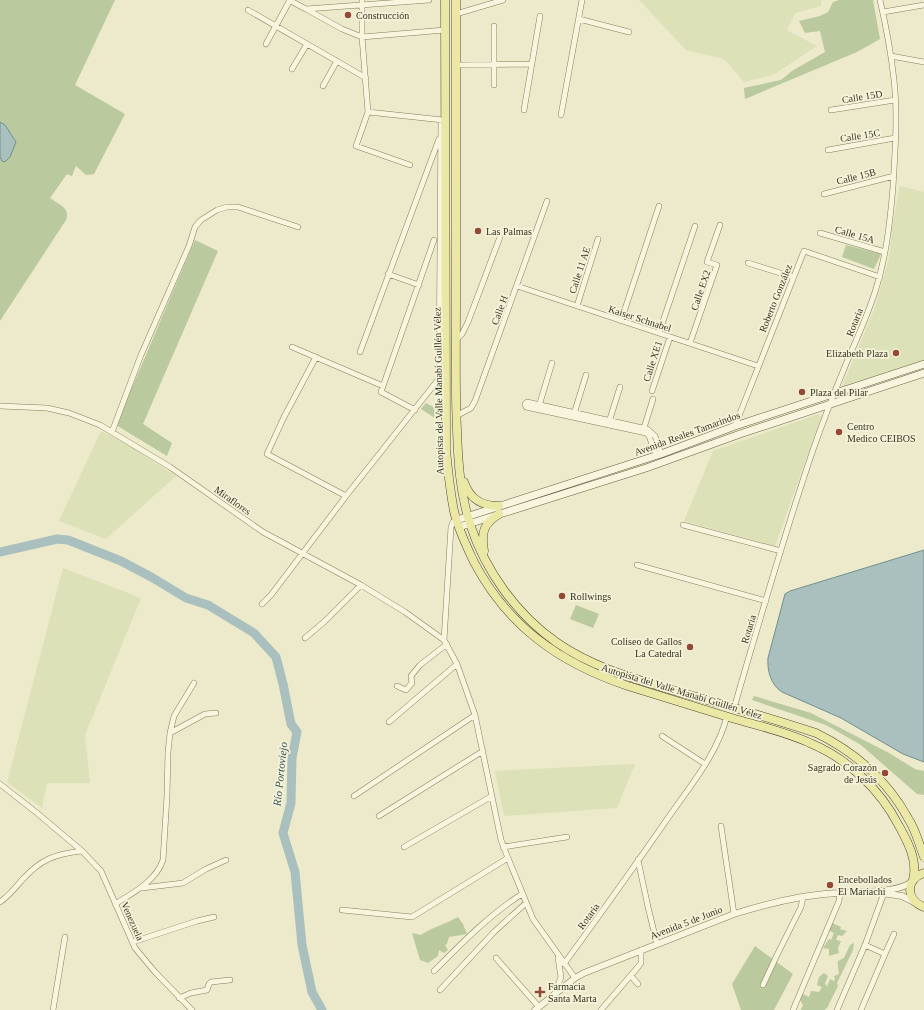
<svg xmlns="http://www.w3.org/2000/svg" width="924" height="1010" font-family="Georgia,serif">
  <rect width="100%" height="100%" fill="#eceaca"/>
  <path fill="#dde1b7" d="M 639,0 L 821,0 L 821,6 L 795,13 L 787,30 L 817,46 L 773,75 L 744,82 L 724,59 L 686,50 Z
    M 900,186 L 924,192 L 924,361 L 841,389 L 874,310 L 884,276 L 890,253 L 892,226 Z
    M 819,414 L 821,417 L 775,546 L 684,521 L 713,451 Z
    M 101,431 L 122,441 L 176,476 L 106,539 L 59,521 Z
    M 63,568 L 141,598 L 85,735 L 90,783 L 47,783 L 42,808 L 7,782 Z
    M 635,764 L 617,808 L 504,816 L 495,771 Z"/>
  <path fill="#bac99e" d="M 0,0 L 115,0 L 75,85 L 125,114 L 94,174 L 86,175 L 76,166 L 72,176 L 67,174 L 50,198 C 58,204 71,208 66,220 L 0,321 L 0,157 L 2,161 L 8,159 L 16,142 L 5,125 L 0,122 Z
    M 839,0 L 873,0 L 880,39 L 857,52 L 745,99 L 744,88 L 781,80 L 792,71 L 825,52 L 820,31 L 805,33 L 799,21 L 820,16 L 828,12 L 833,2 Z
    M 195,240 L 218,251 L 143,424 L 172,443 L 167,456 L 116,425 Z
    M 846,245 L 881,254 L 874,269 L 842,257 Z
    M 426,403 L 439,410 L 438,420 L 421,409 Z
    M 576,605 L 599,614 L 593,628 L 570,619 Z
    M 754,696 L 811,713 L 889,753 L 915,769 L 924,771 L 924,795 L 917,794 L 861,745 L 826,725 L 752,700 Z
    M 458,917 L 463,924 L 467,934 L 449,937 L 447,944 L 445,945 L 448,950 L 444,953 L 439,950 L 438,956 L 428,963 L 420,960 L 412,933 L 421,935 C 433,927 445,924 458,917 Z
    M 832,923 L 841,927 L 840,929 L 847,931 L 842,936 L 838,935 L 836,940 L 841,941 L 838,948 L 839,953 L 829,956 L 829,949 L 823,948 L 829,939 L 831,940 L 834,933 L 828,930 Z
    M 854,943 L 853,950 L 837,983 L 838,986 L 827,1008 L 824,1010 L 801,1010 L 803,1005 L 800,1000 L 803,994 L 809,997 L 811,991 L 819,992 L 822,987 L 817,985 L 819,977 L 824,973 L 828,976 L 825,983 L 827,987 L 830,979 L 834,981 L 835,979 L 834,976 L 839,974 C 839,969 837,966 838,961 L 844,958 L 850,945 Z
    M 755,946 L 793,974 L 774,1010 L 741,1010 L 732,984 Z"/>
  <path fill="#aac0bf" stroke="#718f8f" d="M 0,122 L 5,125 L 16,142 L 10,157 L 5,162 L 2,161 L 0,157 Z
    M 924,550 L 924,762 L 903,754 L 841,718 L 782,692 C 771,685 767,671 768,658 L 785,594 L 790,591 Z"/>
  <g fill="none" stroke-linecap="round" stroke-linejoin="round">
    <path stroke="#aac0bf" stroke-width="9" d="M 0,552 L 57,539 L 68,540 L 121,561 L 153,578 L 186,598 L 208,605 L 254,633 L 276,657 L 283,684 L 291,724 L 297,732 L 292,758 L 291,803 L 283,833 L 295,872 L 302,945 L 312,992 L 322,1010"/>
    <defs>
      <path id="minor" d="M 289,0 L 306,9 L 429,0
        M 362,0 L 362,37 L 368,112 L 356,146 L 410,165
        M 306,9 L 342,29 L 362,37 L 445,30
        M 248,10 L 366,78
        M 883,12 L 924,5
        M 456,14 L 503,0
        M 579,19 L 629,32
        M 266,44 L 290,0
        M 891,56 L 924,62
        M 456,65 L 531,64
        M 292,69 L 307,44
        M 494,85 L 494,26
        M 323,86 L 337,61
        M 524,110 L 540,16
        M 831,110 L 895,100
        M 368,112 L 443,120
        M 561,115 L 582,0
        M 828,150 L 895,138
        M 824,194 L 894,176
        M 820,233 L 885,252
        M 748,263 L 793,277
        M 388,274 L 419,285
        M 517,286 L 758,366
        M 577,306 L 598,239
        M 621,321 L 659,206
        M 659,333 L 695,226
        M 456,340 L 462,334 L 468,322 L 500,237
        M 690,343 L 717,265 L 707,262 L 720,225
        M 292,347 L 383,386
        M 360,352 L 439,139
        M 316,357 L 284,417 L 267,454 L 346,496
        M 439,379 L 441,120
        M 652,391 L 670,337
        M 525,404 L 527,402 L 647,429 L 655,436 L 661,454
        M 525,404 L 526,407 L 646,433 L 649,436 L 656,455
        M 0,406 L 47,408 L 69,413 L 100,425 L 170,467 L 263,532 L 361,585 L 405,612 L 444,640
        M 539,406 L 552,363
        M 415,410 L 381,392 L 434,240
        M 574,414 L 586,375
        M 456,416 L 471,408 L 475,401 L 547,201
        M 609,422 L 620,387
        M 735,426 L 804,251 L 880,277
        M 643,431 L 653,399
        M 112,432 L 141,355 L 189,246 L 195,227 L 201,220 L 217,210 L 227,207 L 238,207 L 298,227
        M 457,520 L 453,522 L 451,527 L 444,640 L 457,664 L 475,715 L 501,840 L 508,858 L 533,919 L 575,978
        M 683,525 L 781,551
        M 637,565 L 766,601
        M 262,604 L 271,595 L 346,496 L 445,371
        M 305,638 L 324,622 L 361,585
        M 397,686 L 406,690 L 412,683 L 411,676 L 420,665 L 447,644
        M 734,708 C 759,622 784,535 813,450 C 823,421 834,393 846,364 C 856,340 867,317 875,292 C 886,258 890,223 893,187 C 895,152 898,115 894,80 C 891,53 886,26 880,0
        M 389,722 L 457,664
        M 170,733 L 205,714 L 216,713
        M 662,736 L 705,764
        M 0,784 L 37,813 L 82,851 L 101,871 L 135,948 L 155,972 L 192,1010
        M 354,796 L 475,715
        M 379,816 L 483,751
        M 721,826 L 734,914
        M 404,847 L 492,796
        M 503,847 L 567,837
        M 638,860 L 648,907 L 657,944
        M 142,888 L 183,883 L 206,869 L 226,860
        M 0,902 C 9,896 15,888 22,880 C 41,859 55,854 82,851
        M 115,904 C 133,893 156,881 163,860 L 167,796 L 168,752 L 170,733 L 174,716 L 194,683
        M 342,910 L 412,917 L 508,858
        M 133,942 L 197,921 L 214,917
        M 885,954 L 894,934
        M 496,958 L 539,1007
        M 564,964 C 599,916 634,867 668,818 C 690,786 717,755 727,716
        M 434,971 C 462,943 489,915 522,894
        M 631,976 L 638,984
        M 763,985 L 777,955 L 801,907 L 803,897
        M 440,990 L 495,931 L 526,903
        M 555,993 L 561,977 L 558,958
        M 179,998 L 191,993 L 207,990 L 209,984 L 211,982 L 230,980
        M 53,1010 L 65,937
        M 601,1010 L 638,967 L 641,963 L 641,950
        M 793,1010 L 839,901 L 840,893
        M 837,1010 L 865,945 L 884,893
        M 861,1010 L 885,954 L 865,945"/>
      <path id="tertiary" d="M 882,893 L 902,896 L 914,902
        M 535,1010 L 575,978 L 584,973 L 734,914 C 756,907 779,901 802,897 C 815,895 828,893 842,893 C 862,891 897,894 913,881"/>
      <path id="secondary" d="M 457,520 L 661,454 L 735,426 L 924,364
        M 459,527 L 646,468 L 740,434 L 924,373"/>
      <path id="primary" d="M 445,0 L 446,450 C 448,471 450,491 454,511 C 458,529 466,545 474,562 C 508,627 560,663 628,686 C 664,697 700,708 735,719 C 760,726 786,732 810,743 C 848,759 880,789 899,826 C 908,842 918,861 913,880
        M 456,0 C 456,102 456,204 456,306 C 456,347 455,388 457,430 C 458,461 460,493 470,524 C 485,570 516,614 556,642 C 593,668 636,679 679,692 C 725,705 771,718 816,733 C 855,752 888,781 909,820 C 916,831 919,844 924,857
        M 464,482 C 470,499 481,506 499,506
        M 484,551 C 481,533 483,524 499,514
        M 924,873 C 905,879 906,901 924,907"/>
    </defs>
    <use href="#minor" stroke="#877e5f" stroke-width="6"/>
    <use href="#tertiary" stroke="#877e5f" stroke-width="7"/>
    <use href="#secondary" stroke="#695f42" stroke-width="8"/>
    <use href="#primary" stroke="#554c33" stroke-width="9"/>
    <use href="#minor" stroke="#f7f5dd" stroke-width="5"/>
    <use href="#tertiary" stroke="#f7f5dd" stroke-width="6"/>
    <use href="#secondary" stroke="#f7f5dd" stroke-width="7"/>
    <use href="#primary" stroke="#ebe7a5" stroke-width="8"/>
  </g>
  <g fill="#924a34" stroke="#f4f3d9" stroke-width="1.5">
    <circle cx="348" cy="15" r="4"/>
    <circle cx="478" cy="231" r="4"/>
    <circle cx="896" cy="353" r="4"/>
    <circle cx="802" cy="392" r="4"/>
    <circle cx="839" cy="432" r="4"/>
    <circle cx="562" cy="596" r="4"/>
    <circle cx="690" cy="647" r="4"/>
    <circle cx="885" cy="773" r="4"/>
    <circle cx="830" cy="885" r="4"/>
    <path d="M538 986h4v4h4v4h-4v4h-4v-4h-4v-4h4z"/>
  </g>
  <g text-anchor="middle" stroke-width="3.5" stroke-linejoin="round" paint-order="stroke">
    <g font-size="10" fill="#393322" stroke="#f4f3d9" text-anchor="start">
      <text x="356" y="19">Construcción</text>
      <text x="486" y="235">Las Palmas</text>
      <text x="888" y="357" text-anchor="end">Elizabeth Plaza</text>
      <text x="810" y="396">Plaza del Pilar</text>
      <text x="847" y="430">Centro<tspan x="847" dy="12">Medico CEIBOS</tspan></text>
      <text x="570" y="600">Rollwings</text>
      <text x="682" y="645" text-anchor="end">Coliseo de Gallos<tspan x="682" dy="12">La Catedral</tspan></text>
      <text x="877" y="771" text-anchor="end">Sagrado Corazón<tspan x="877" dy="12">de Jesús</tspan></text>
      <text x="838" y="883">Encebollados<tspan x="838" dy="12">El Mariachi</tspan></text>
      <text x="548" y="990">Farmacia<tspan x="548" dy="12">Santa Marta</tspan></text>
    </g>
    <g font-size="10" fill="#393322" stroke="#f4f3d9">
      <text transform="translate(862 96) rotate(-9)" y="4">Calle 15D</text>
      <text transform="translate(860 135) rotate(-9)" y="4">Calle 15C</text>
      <text transform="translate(856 176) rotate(-14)" y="4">Calle 15B</text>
      <text transform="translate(855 234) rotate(16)" y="4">Calle 15A</text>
      <text transform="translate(579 270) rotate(-72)" y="4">Calle 11 AE</text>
      <text transform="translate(700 290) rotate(-71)" y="4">Calle EX2</text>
      <text transform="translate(775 298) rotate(-68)" y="4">Roberto González</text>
      <text transform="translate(499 310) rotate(-70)" y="4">Calle H</text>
      <text transform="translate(640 318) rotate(18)" y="4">Kaiser Schnabel</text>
      <text transform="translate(854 322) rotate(-68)" y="4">Rotaria</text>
      <text transform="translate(652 361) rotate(-72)" y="4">Calle XE1</text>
      <text transform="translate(438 391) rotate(-91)" y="4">Autopista del Valle Manabí Guillén Vélez</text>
      <text transform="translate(687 433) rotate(-20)" y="4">Avenida Reales Tamarindos</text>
      <text transform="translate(233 500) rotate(35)" y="4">Miraflores</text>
      <text transform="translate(748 629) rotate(-73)" y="4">Rotaria</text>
      <text transform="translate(682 691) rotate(17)" y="4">Autopista del Valle Manabí Guillén Vélez</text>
      <text transform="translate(588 916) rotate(-54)" y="4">Rotaria</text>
      <text transform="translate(133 921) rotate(66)" y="4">Venezuela</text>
      <text transform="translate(686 922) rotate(-21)" y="4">Avenida 5 de Junio</text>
    </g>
    <g font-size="11" font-style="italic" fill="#325057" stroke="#f4f3d9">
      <text transform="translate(280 774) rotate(-84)" y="4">Río Portoviejo</text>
    </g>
  </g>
</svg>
